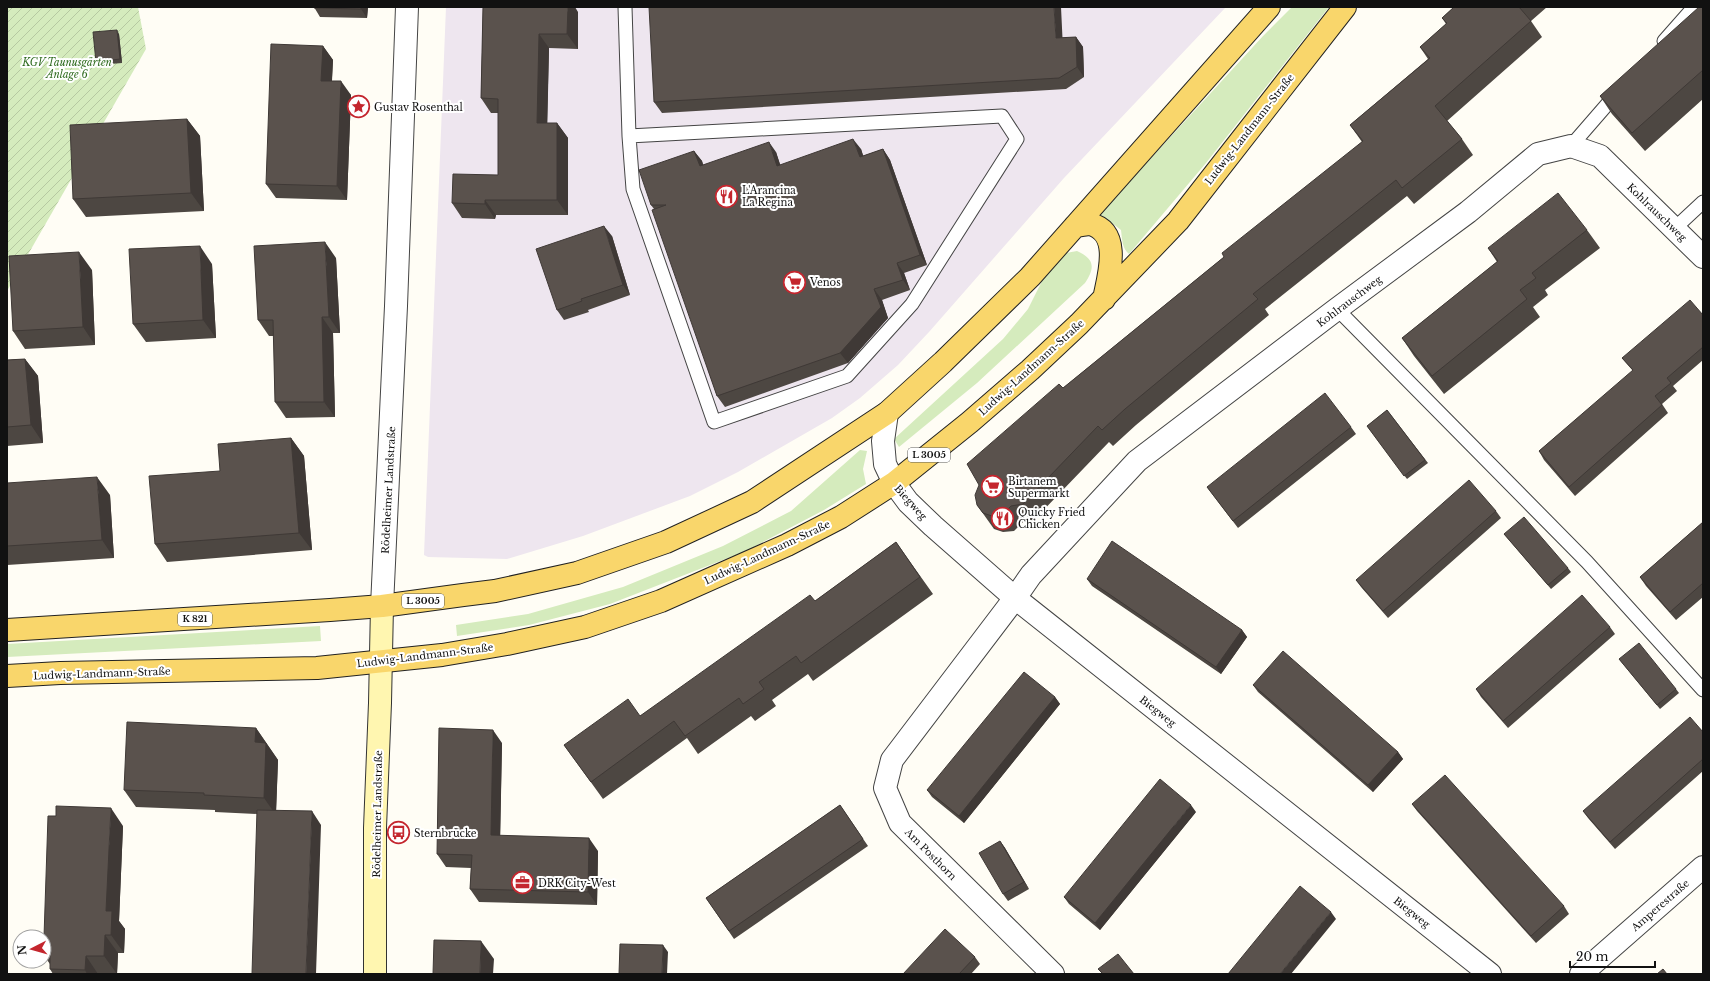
<svg xmlns="http://www.w3.org/2000/svg" width="1710" height="981" font-family="'Libre Baskerville',serif">
  <defs>
    <pattern id="garden-furrows" width="10" height="10" patternUnits="userSpaceOnUse"><rect width="10" height="10" fill="#d5ebbd"/><path d="M-1 1l2-2M0 10L10 0M9 11l2-2" fill="none" stroke="#b6c8a1"/></pattern>
  </defs>
  <rect width="100%" height="100%" fill="#fffdf5"/>
  <path fill="#eee6ef" d="M 446,7 L 1226,7 L 1064,178 L 929,332 L 898,365 L 860,398 L 832,418 L 738,472 L 690,496 L 583,536 L 507,559 L 428,557 L 424,555 Z"/>
  <path fill="#d5ebbd" d="M 1292,7 L 1329,7 L 1206,163 L 1129,254 C 1122,249 1122,238 1121,230 L 1112,223 L 1097,217 L 1263,36 Z
    M 1077,251 C 1095,259 1095,268 1085,283 L 977,383 L 899,447 L 894,439 L 1003,339 L 1028,309 L 1042,281 L 1056,262 L 1066,253 Z
    M 860,450 L 867,451 L 863,469 L 866,484 L 824,510 L 746,551 L 610,604 L 529,625 L 457,636 L 456,625 L 528,614 L 623,587 L 723,546 L 791,511 Z
    M 320,626 L 321,641 L 7,657 L 7,644 Z"/>
  <path fill="url(#garden-furrows)" d="M 7,7 L 138,7 L 146,49 L 7,291 Z"/>
  <g fill="none" stroke-linecap="round" stroke-linejoin="round">
    <defs>
      <path id="lane" d="M 625,7 L 629,136 L 633,189 L 714,422 L 847,376 L 912,304 L 1017,139 L 1002,116 L 629,136
        M 1664,41 L 1694,7
        M 1571,146 L 1617,93
        M 1674,229 L 1703,202
        M 1337,309 L 1587,562 L 1703,690"/>
      <path id="street" d="M 887,413 L 883,441 L 885,464 L 894,483 L 908,502 L 933,526 L 1015,598 L 1490,974
        M 382,606 L 396,306 L 407,7
        M 1053,974 L 900,823 L 885,788 L 892,760 L 1015,598 L 1031,575 L 1137,461 L 1337,309 L 1468,212 L 1538,154 L 1571,146 L 1600,156 L 1703,257
        M 1581,974 L 1703,867"/>
      <path id="secondary" d="M 375,974 L 375,828 L 380,703 L 382,606"/>
      <path id="primary" d="M 1075,226 C 1079,226 1086,224 1090,224 C 1123,232 1108,278 1104,299
        M 7,630 L 330,610 L 382,606 L 463,595 L 495,591 L 577,573 L 666,542 L 752,502 L 887,413 L 943,362 L 1030,277 L 1269,7
        M 7,676 L 60,673 L 317,668 L 442,655 L 507,644 L 585,627 L 661,601 L 787,545 L 841,517 L 894,483 L 970,422 L 1030,370 L 1079,324 L 1178,221 L 1345,7"/>
    </defs>
    <use href="#lane" stroke="#444" stroke-width="15"/>
    <use href="#street" stroke="#444" stroke-width="24"/>
    <use href="#secondary" stroke="#333" stroke-width="24"/>
    <use href="#primary" stroke="#222" stroke-width="24"/>
    <use href="#lane" stroke="#fff" stroke-width="13"/>
    <use href="#street" stroke="#fff" stroke-width="22"/>
    <use href="#secondary" stroke="#fff6b0" stroke-width="22"/>
    <use href="#primary" stroke="#f9d66b" stroke-width="22"/>
  </g>
  <path fill="#4d4742" d="M 314,7 L 368,7 L 367,18 L 320,17 Z
    M 483,7 L 578,12 L 578,49 L 549,48 L 547,123 L 557,123 L 568,138 L 568,215 L 496,215 L 495,219 L 462,218 L 452,203 L 498,175 L 498,113 L 491,113 L 481,98 Z
    M 1454,7 L 1547,7 L 1531,21 L 1542,37 L 1447,121 L 1462,139 L 1473,155 L 1414,204 L 1407,196 L 1265,309 L 1269,315 L 1136,425 L 1113,446 L 1109,442 L 1034,520 L 1023,522 L 1014,531 L 1003,532 L 994,529 L 977,505 L 1063,388 L 1224,257 L 1362,142 L 1350,125 L 1428,59 L 1420,47 L 1446,24 L 1442,18 Z
    M 1703,7 L 1703,99 L 1645,151 L 1612,114 L 1600,96 Z
    M 119,34 L 122,63 L 99,65 L 96,62 Z
    M 1076,37 L 1083,47 L 1084,77 L 1066,89 L 662,113 L 654,102 L 1063,38 Z
    M 323,46 L 333,60 L 332,81 L 351,95 L 347,200 L 276,198 L 266,184 Z
    M 187,119 L 200,136 L 204,211 L 86,217 L 73,199 Z
    M 861,149 L 863,156 L 883,149 L 890,160 L 927,265 L 904,273 L 910,290 L 882,300 L 888,318 L 848,363 L 725,407 L 717,396 L 654,209 L 651,205 L 694,151 L 702,161 L 703,165 L 776,152 L 780,165 Z
    M 1587,230 L 1600,248 L 1545,290 L 1548,295 L 1533,307 L 1540,317 L 1444,394 L 1414,356 L 1402,338 L 1497,262 L 1488,248 Z
    M 612,236 L 630,295 L 588,310 L 589,312 L 564,320 L 557,310 Z
    M 336,258 L 340,333 L 333,333 L 335,417 L 286,418 L 275,402 L 274,336 L 269,336 L 258,320 Z
    M 212,264 L 216,338 L 146,342 L 133,324 Z
    M 92,270 L 95,345 L 25,349 L 13,331 Z
    M 1703,315 L 1703,360 L 1673,386 L 1677,391 L 1662,404 L 1668,413 L 1575,496 L 1544,460 L 1539,451 L 1633,371 L 1622,358 Z
    M 25,359 L 38,376 L 43,443 L 7,446 L 7,360 Z
    M 1387,410 L 1428,463 L 1407,479 L 1367,426 Z
    M 1351,427 L 1356,434 L 1238,528 L 1207,487 Z
    M 291,438 L 304,456 L 312,550 L 167,562 L 155,544 L 220,471 Z
    M 7,483 L 110,495 L 114,558 L 7,565 Z
    M 1496,511 L 1501,518 L 1388,618 L 1361,587 L 1356,580 Z
    M 1703,522 L 1703,597 L 1676,620 L 1646,586 L 1640,577 Z
    M 1504,534 L 1568,568 L 1571,572 L 1551,589 Z
    M 896,542 L 933,594 L 813,681 L 808,674 L 772,700 L 776,706 L 755,721 L 751,716 L 698,754 L 687,738 L 603,799 L 564,745 L 640,716 L 815,601 Z
    M 1087,579 L 1242,630 L 1247,637 L 1221,674 L 1092,586 Z
    M 1610,627 L 1615,634 L 1508,728 L 1481,697 L 1476,689 Z
    M 1619,659 L 1676,689 L 1679,693 L 1660,709 Z
    M 1253,685 L 1398,752 L 1403,759 L 1373,792 L 1258,692 Z
    M 1055,697 L 1060,704 L 964,823 L 932,797 L 927,790 Z
    M 256,728 L 278,760 L 276,810 L 321,825 L 257,814 L 215,812 L 215,810 L 136,807 L 124,790 Z
    M 1703,732 L 1703,771 L 1615,849 L 1588,818 L 1583,811 Z
    M 502,743 L 500,836 L 598,851 L 597,905 L 479,902 L 470,889 L 471,868 L 446,867 L 437,854 Z
    M 1412,804 L 1564,906 L 1569,914 L 1536,943 L 1417,811 Z
    M 840,805 L 868,846 L 734,939 L 706,898 Z
    M 1196,812 L 1100,930 L 1069,904 L 1064,897 Z
    M 123,826 L 119,921 L 125,929 L 124,953 L 118,953 L 117,974 L 53,974 L 50,969 L 50,964 L 44,956 L 44,937 Z
    M 1000,841 L 1005,848 L 1029,889 L 1008,901 L 1003,894 Z
    M 975,957 L 980,964 L 971,974 L 903,974 Z"/>
  <path fill="#3f3936" d="M 361,7 L 368,7 L 367,18 L 361,9 Z
    M 568,7 L 575,7 L 578,12 L 578,49 L 567,34 Z
    M 1054,7 L 1061,7 L 1063,49 L 1056,38 Z
    M 117,30 L 119,34 L 122,63 L 120,59 Z
    M 539,34 L 549,48 L 547,138 L 537,123 Z
    M 1076,37 L 1083,47 L 1084,77 L 1077,67 Z
    M 323,46 L 333,60 L 331,95 L 321,81 Z
    M 341,81 L 351,95 L 347,200 L 337,186 Z
    M 187,119 L 200,136 L 204,211 L 191,193 Z
    M 557,123 L 568,138 L 568,215 L 557,200 Z
    M 853,139 L 861,149 L 867,167 L 860,157 Z
    M 769,142 L 776,152 L 784,176 L 777,166 Z
    M 883,149 L 890,160 L 927,265 L 920,255 Z
    M 694,151 L 702,161 L 707,177 L 700,166 Z
    M 485,200 L 496,215 L 495,219 L 485,204 Z
    M 604,226 L 612,236 L 630,295 L 623,285 Z
    M 325,242 L 336,258 L 340,333 L 329,317 Z
    M 200,246 L 212,264 L 216,338 L 203,320 Z
    M 79,252 L 92,270 L 95,345 L 83,327 Z
    M 897,263 L 904,273 L 910,290 L 903,280 Z
    M 874,289 L 882,300 L 888,318 L 848,363 L 840,353 Z
    M 322,317 L 333,333 L 335,417 L 324,402 Z
    M 25,359 L 38,376 L 43,443 L 31,425 Z
    M 291,438 L 304,456 L 312,550 L 299,533 Z
    M 97,477 L 110,495 L 114,558 L 102,540 Z
    M 1242,630 L 1247,637 L 1221,674 L 1216,667 Z
    M 1055,697 L 1060,704 L 964,823 L 959,816 Z
    M 256,728 L 278,760 L 276,815 L 264,798 L 255,742 Z
    M 493,730 L 502,743 L 500,848 L 491,835 Z
    M 1398,752 L 1403,759 L 1373,792 L 1368,785 Z
    M 1191,805 L 1196,812 L 1100,930 L 1095,923 Z
    M 111,808 L 123,826 L 119,921 L 125,929 L 124,953 L 111,935 L 106,911 Z
    M 312,811 L 321,825 L 316,974 L 306,974 Z
    M 589,838 L 598,851 L 597,905 L 588,892 Z
    M 1000,841 L 1005,848 L 1029,889 L 1024,882 Z
    M 1331,912 L 1336,919 L 1291,974 L 1280,974 Z
    M 105,935 L 118,953 L 117,974 L 104,956 Z
    M 481,941 L 494,959 L 493,974 L 480,974 Z
    M 663,945 L 668,952 L 667,974 L 662,974 Z
    M 86,956 L 98,974 L 87,974 L 85,970 Z"/>
  <path fill="#5a524d" stroke="#3f3936" d="M 314,7 L 361,7 L 361,9 L 314,8 Z
    M 483,7 L 568,7 L 567,34 L 539,34 L 537,123 L 557,123 L 557,200 L 485,200 L 485,204 L 452,203 L 453,174 L 498,175 L 498,99 L 481,98 Z
    M 649,7 L 1054,7 L 1056,38 L 1076,37 L 1077,67 L 1059,78 L 654,102 Z
    M 1454,7 L 1519,7 L 1531,21 L 1435,106 L 1462,139 L 1402,188 L 1396,180 L 1253,294 L 1258,299 L 1125,409 L 1102,430 L 1098,426 L 1023,504 L 1011,506 L 1002,515 L 992,516 L 983,513 L 977,505 L 975,495 L 979,485 L 967,464 L 1059,384 L 1063,388 L 1224,257 L 1222,253 L 1363,141 L 1350,125 L 1430,58 L 1420,47 L 1447,23 L 1442,18 Z
    M 1699,7 L 1703,7 L 1703,70 L 1632,133 L 1600,96 Z
    M 117,30 L 120,59 L 96,62 L 93,32 Z
    M 271,44 L 323,46 L 321,81 L 341,81 L 337,186 L 266,184 Z
    M 187,119 L 191,193 L 73,199 L 70,125 Z
    M 853,139 L 860,157 L 883,149 L 920,255 L 897,263 L 903,280 L 874,289 L 881,307 L 840,353 L 717,396 L 652,210 L 666,205 L 651,205 L 639,170 L 694,151 L 700,166 L 769,142 L 777,166 Z
    M 1558,193 L 1587,230 L 1532,273 L 1536,278 L 1520,290 L 1527,299 L 1432,376 L 1402,338 L 1498,261 L 1488,248 Z
    M 604,226 L 623,285 L 581,299 L 582,301 L 557,310 L 536,249 Z
    M 325,242 L 329,317 L 322,317 L 324,402 L 275,402 L 273,320 L 258,320 L 254,246 Z
    M 200,246 L 203,320 L 133,324 L 129,249 Z
    M 79,252 L 83,327 L 13,331 L 9,256 Z
    M 1690,300 L 1703,315 L 1703,347 L 1667,378 L 1671,383 L 1655,396 L 1662,405 L 1569,487 L 1539,451 L 1633,370 L 1622,358 Z
    M 25,359 L 31,425 L 7,427 L 7,360 Z
    M 1325,393 L 1351,427 L 1233,521 L 1207,487 Z
    M 1387,410 L 1425,460 L 1404,476 L 1367,426 Z
    M 291,438 L 299,533 L 155,544 L 149,476 L 220,471 L 218,444 Z
    M 97,477 L 102,540 L 7,546 L 7,483 Z
    M 1469,480 L 1496,511 L 1383,611 L 1356,580 Z
    M 1524,517 L 1568,568 L 1548,585 L 1504,534 Z
    M 1703,522 L 1703,583 L 1670,612 L 1640,577 Z
    M 1112,541 L 1242,630 L 1216,667 L 1087,579 Z
    M 896,542 L 920,577 L 801,663 L 796,656 L 759,682 L 764,689 L 743,704 L 739,698 L 685,736 L 674,721 L 591,782 L 564,745 L 628,699 L 640,716 L 810,595 L 815,601 Z
    M 1582,595 L 1610,627 L 1503,721 L 1476,689 Z
    M 1639,643 L 1676,689 L 1657,705 L 1619,659 Z
    M 1283,651 L 1398,752 L 1368,785 L 1253,685 Z
    M 1024,672 L 1055,697 L 959,816 L 927,790 Z
    M 1690,717 L 1703,732 L 1703,759 L 1610,842 L 1583,811 Z
    M 127,722 L 256,728 L 255,742 L 266,743 L 264,798 L 204,795 L 204,793 L 124,790 Z
    M 439,728 L 493,730 L 491,835 L 589,838 L 588,892 L 470,889 L 472,855 L 437,854 Z
    M 1445,775 L 1564,906 L 1531,936 L 1412,804 Z
    M 1160,779 L 1191,805 L 1095,923 L 1064,897 Z
    M 840,805 L 863,839 L 729,931 L 706,898 Z
    M 56,806 L 111,808 L 106,911 L 112,911 L 111,935 L 105,935 L 104,956 L 86,956 L 85,970 L 50,969 L 50,955 L 44,955 L 44,937 L 48,816 L 56,816 Z
    M 257,810 L 312,811 L 306,974 L 252,974 Z
    M 1000,841 L 1024,882 L 1003,894 L 979,853 Z
    M 1300,886 L 1331,912 L 1280,974 L 1228,974 Z
    M 945,929 L 975,957 L 959,974 L 903,974 Z
    M 434,940 L 481,941 L 480,974 L 433,974 Z
    M 620,944 L 663,945 L 662,974 L 619,974 Z
    M 1118,954 L 1134,974 L 1103,974 L 1098,969 Z
    M 1663,969 L 1667,974 L 1657,974 Z"/>
  <defs>
    <symbol id="sight-ring" viewBox="-11 -11 22 22"><circle r="9.5" fill="#fff" stroke="#c4262e" stroke-width="1.5"/><path d="M0-6L1.8-2.2L6-1.7L2.9 1.2L3.7 5.4L0 3.3L-3.7 5.4L-2.9 1.2L-6-1.7L-1.8-2.2Z" fill="#c4262e"/></symbol>
    <symbol id="restaurant-ring" viewBox="-11 -11 22 22"><circle r="9.5" fill="#fff" stroke="#c4262e" stroke-width="1.5"/><path d="M-5-6h1v4h1v-4h1v4h1v-4h1v5L-1.5 .5V6h-2V.5L-5-1ZM5-6V6H3V1.5H1.5Q1.5-4 5-6Z" fill="#c4262e"/></symbol>
    <symbol id="supermarket-ring" viewBox="-11 -11 22 22"><circle r="9.5" fill="#fff" stroke="#c4262e" stroke-width="1.5"/><path d="M-6-5.5h2.5l.6 2H6L4.5 2H-2.5L-4.4-4H-6ZM-1.5 3.2a1.3 1.3 0 1 0 .1 0ZM3 3.2a1.3 1.3 0 1 0 .1 0Z" fill="#c4262e"/></symbol>
    <symbol id="bus-ring" viewBox="-11 -11 22 22"><circle r="9.5" fill="#fff" stroke="#c4262e" stroke-width="1.5"/><path d="M-5-6H5V4H4V6H2V4H-2V6H-4V4H-5ZM-3.5-4V0h7V-4ZM-3.5 1.2v1.5H-2V1.2ZM2 1.2v1.5H3.5V1.2Z" fill="#c4262e"/></symbol>
    <symbol id="office-ring" viewBox="-11 -11 22 22"><circle r="9.5" fill="#fff" stroke="#c4262e" stroke-width="1.5"/><path d="M-6-3h4V-5.5h4V-3h4V5H-6ZM-1-4.5V-3h2v-1.5ZM-6 0V1H6V0Z" fill="#c4262e"/></symbol>
  </defs>
  <g fill-rule="evenodd">
    <use href="#sight-ring" x="346" y="94" width="25" height="25"/>
    <use href="#restaurant-ring" x="714" y="184" width="25" height="25"/>
    <use href="#supermarket-ring" x="782" y="270" width="25" height="25"/>
    <use href="#supermarket-ring" x="980" y="474" width="25" height="25"/>
    <use href="#restaurant-ring" x="990" y="506" width="25" height="25"/>
    <use href="#bus-ring" x="386" y="820" width="25" height="25"/>
    <use href="#office-ring" x="510" y="870" width="25" height="25"/>
  </g>
  <g text-anchor="middle" stroke-width="4" stroke-linejoin="round" paint-order="stroke">
    <g fill="#fff" stroke="#585858" stroke-width="1">
      <rect x="908" y="448" width="42" height="14" rx="3"/>
      <rect x="402" y="594" width="42" height="14" rx="3"/>
      <rect x="178" y="612" width="34" height="14" rx="3"/>
    </g>
    <g font-size="9" font-weight="bold" fill="#111">
      <text x="929" y="458">L 3005</text>
      <text x="423" y="604">L 3005</text>
      <text x="195" y="622">K 821</text>
    </g>
    <g font-size="10" font-style="italic" fill="#2f6b1f" stroke="#fff">
      <text x="67" y="66">KGV Taunusgärten<tspan x="67" dy="12">Anlage 6</tspan></text>
    </g>
    <g font-size="10" fill="#111" stroke="#fff" text-anchor="start">
      <text x="374" y="111">Gustav Rosenthal</text>
      <text x="742" y="194">L'Arancina<tspan x="742" dy="12">La Regina</tspan></text>
      <text x="810" y="286">Venos</text>
      <text x="1008" y="485">Birtanem<tspan x="1008" dy="12">Supermarkt</tspan></text>
      <text x="1018" y="516">Quicky Fried<tspan x="1018" dy="12">Chicken</tspan></text>
      <text x="414" y="837">Sternbrücke</text>
      <text x="538" y="887">DRK City-West</text>
    </g>
    <g font-size="10" fill="#111" stroke="#fff">
      <text transform="translate(1249 129) rotate(-52)" y="4">Ludwig-Landmann-Straße</text>
      <text transform="translate(1657 212) rotate(44)" y="4">Kohlrauschweg</text>
      <text transform="translate(1349 301) rotate(-37)" y="4">Kohlrauschweg</text>
      <text transform="translate(1031 367) rotate(-42)" y="4">Ludwig-Landmann-Straße</text>
      <text transform="translate(388 490) rotate(-87)" y="4">Rödelheimer Landstraße</text>
      <text transform="translate(911 502) rotate(48)" y="4">Biegweg</text>
      <text transform="translate(767 552) rotate(-25)" y="4">Ludwig-Landmann-Straße</text>
      <text transform="translate(425 655) rotate(-7)" y="4">Ludwig-Landmann-Straße</text>
      <text transform="translate(102 673) rotate(-2)" y="4">Ludwig-Landmann-Straße</text>
      <text transform="translate(1158 711) rotate(38)" y="4">Biegweg</text>
      <text transform="translate(377 814) rotate(-89)" y="4">Rödelheimer Landstraße</text>
      <text transform="translate(931 854) rotate(45)" y="4">Am Posthorn</text>
      <text transform="translate(1660 905) rotate(-41)" y="4">Amperestraße</text>
      <text transform="translate(1412 912) rotate(38)" y="4">Biegweg</text>
    </g>
  </g>
  <rect width="1710" height="981" fill="none" stroke="#111111" stroke-width="16"/>
  <g transform="translate(32 949) rotate(264)"><circle r="19" fill="#ffffff" stroke="#a0a0a0"/>
  <path d="M0-3L7 15L0 10L-7 15Z" fill="#c4262e"/>
  <text y="-6" font-size="11" font-weight="bold" text-anchor="middle" fill="#111111">N</text>
  </g>
  <path d="M1570 961v6h85v-6" fill="none" stroke="#111111" stroke-width="2"/>
  <text x="1576" y="961" font-size="12" fill="#111111" stroke="#ffffff" stroke-width="3" paint-order="stroke">20 m</text>
</svg>
